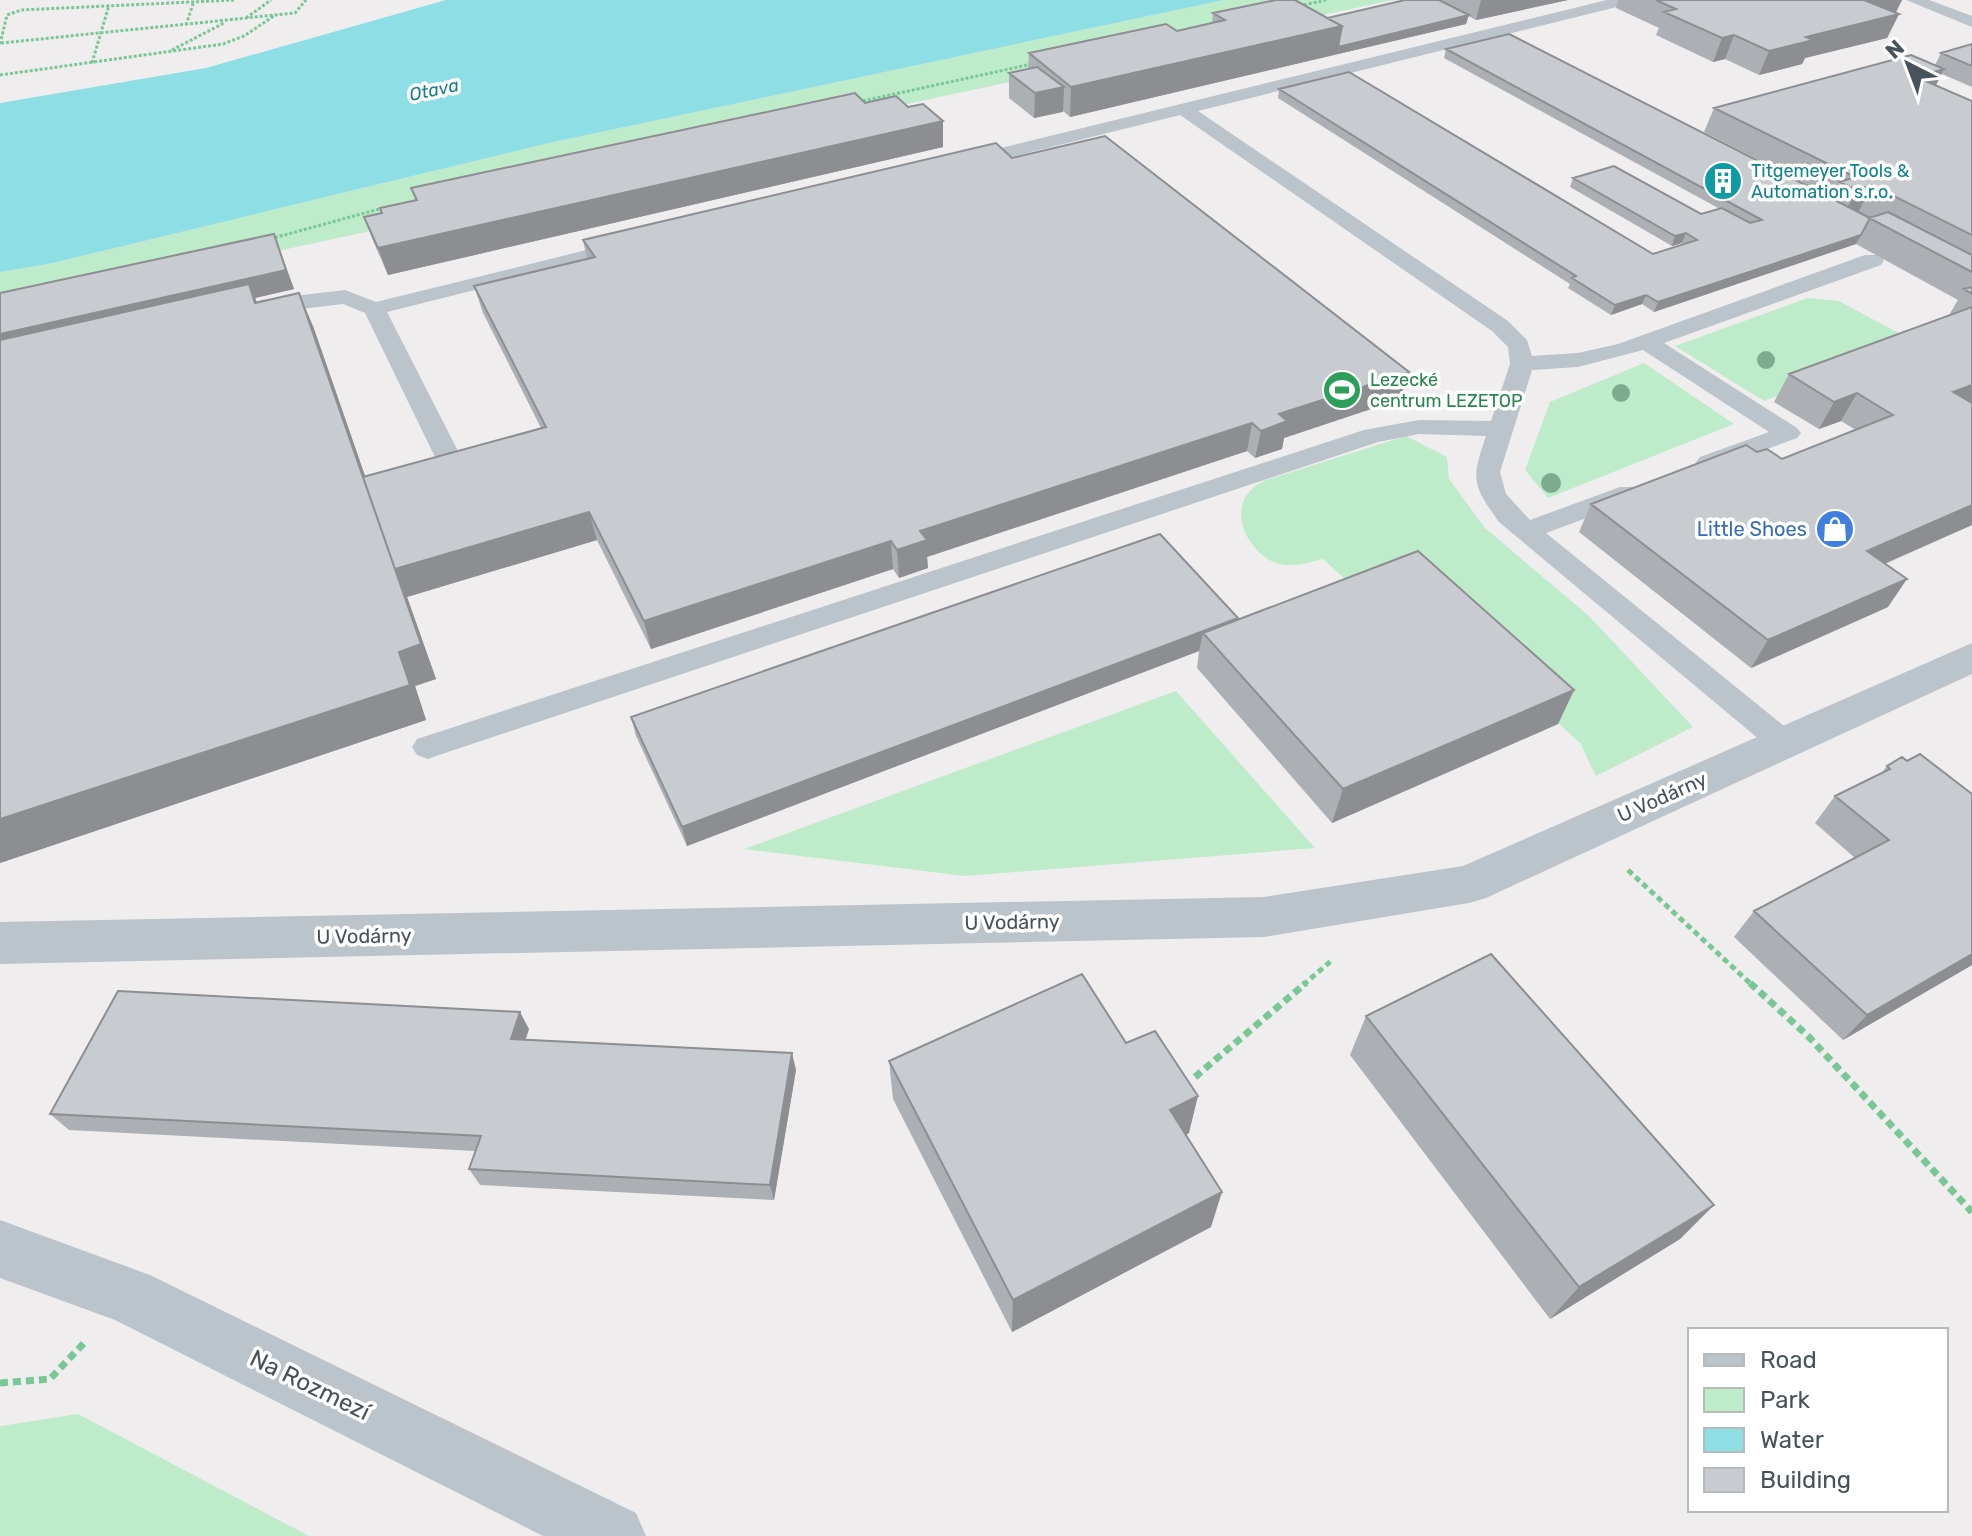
<svg xmlns="http://www.w3.org/2000/svg" width="1972" height="1536" font-family="Rubik,sans-serif">
  <rect width="100%" height="100%" fill="#f0edee"/>
  <path fill="#beebca" d="M 1224,0 L 1393,0 L 407,211 L 412,222 L 0,311 L 0,272 L 53,263 L 549,143 Z
    M 1808,298 L 1839,301 L 1919,344 L 1764,401 L 1675,346 Z
    M 1644,363 L 1734,424 L 1548,498 L 1525,470 L 1550,402 Z
    M 1406,436 L 1447,457 L 1449,479 L 1485,528 L 1589,616 L 1693,727 L 1596,776 L 1580,743 L 1407,586 L 1369,601 L 1323,559 C 1311,562 1299,566 1286,565 C 1255,563 1226,517 1250,491 C 1254,486 1261,483 1266,480 Z
    M 1176,691 L 1315,848 L 965,876 L 744,849 Z
    M 78,1414 L 309,1536 L 0,1536 L 0,1426 Z"/>
  <path fill="#8edee6" d="M 446,0 L 1224,0 L 549,143 L 53,263 L 0,272 L 0,103 L 206,68 Z"/>
  <g fill="none" stroke-linecap="round" stroke-linejoin="round">
    <path stroke="#79c797" stroke-width="3" stroke-dasharray="3 2" stroke-linecap="butt" d="M 1299,6 L 1326,0
      M 246,18 L 271,0
      M 186,25 L 194,1
      M 1,43 L 295,13 L 306,0
      M 0,44 L 7,15 L 21,10 L 234,0
      M 172,50 L 224,23
      M 92,63 L 109,5
      M 0,75 L 223,44 L 244,36 L 274,16
      M 858,102 L 1032,64
      M 270,239 L 383,208"/>
    <path stroke="#79c797" stroke-width="5" stroke-dasharray="6 4" stroke-linecap="butt" d="M 1628,870 L 1752,985
      M 1303,985 L 1331,961"/>
    <path stroke="#79c797" stroke-width="7" stroke-dasharray="8 5" stroke-linecap="butt" d="M 1750,983 L 1808,1036 L 1972,1212
      M 1195,1077 L 1306,983
      M 0,1383 L 50,1379 L 84,1343"/>
    <path fill="#bac4ca" fill-rule="evenodd" d="M 1607,0 L 1635,0 L 1633,3 L 1198,111 L 1508,321 L 1527,340 L 1532,356 L 1578,353 L 1618,344 L 1865,255 L 1881,255 L 1884,260 L 1881,265 L 1664,343 L 1797,428 L 1801,433 L 1797,438 L 1718,467 L 1700,467 L 1696,462 L 1700,457 L 1769,432 L 1643,350 L 1578,367 L 1532,370 L 1500,472 L 1506,494 L 1530,520 L 1620,487 L 1638,487 L 1642,493 L 1638,499 L 1546,533 L 1794,734 L 1799,742 L 1794,750 L 1783,754 L 1772,750 L 1499,522 C 1472,484 1471,480 1486,436 L 1419,434 L 1378,442 L 439,755 L 428,759 L 417,755 L 412,747 L 417,739 L 1364,430 L 1419,420 L 1491,421 L 1510,364 L 1508,347 L 1492,331 L 1180,115 L 963,169 L 953,163 L 956,159 Z
      M 1906,0 L 1929,0 L 1972,16 L 1972,27 Z
      M 627,240 L 634,242 L 638,246 L 634,250 L 387,312 L 460,455 L 456,460 L 438,460 L 434,455 L 365,313 L 343,304 L 260,314 L 249,307 L 260,300 L 345,290 L 376,302 Z"/>
    <path fill="#bac4ca" fill-rule="evenodd" d="M 1972,643 L 1972,674 L 1486,898 L 1469,903 L 1264,937 L 0,964 L 0,922 L 1264,897 L 1463,866 Z
      M 0,1220 L 150,1275 L 636,1513 L 646,1536 L 543,1536 L 115,1320 L 0,1278 Z"/>
  </g>
  <g fill="#7cac8d">
    <circle cx="1766" cy="360" r="9"/>
    <circle cx="1621" cy="393" r="9"/>
    <circle cx="1551" cy="483" r="10"/>
  </g>
  <path fill="#acafb3" d="M 1405,0 L 1568,0 L 1476,20 L 1468,16 L 1466,24 L 1070,117 L 1063,111 L 1034,118 L 1009,98 L 1009,73 L 1028,69 L 1029,53 L 1177,31 L 1212,23 L 1213,13 L 1327,18 Z
    M 1618,0 L 1902,0 L 1896,12 L 1894,13 L 1899,14 L 1887,38 L 1805,58 L 1802,64 L 1759,75 L 1725,59 L 1713,62 L 1656,35 L 1659,28 L 1616,8 Z
    M 1972,44 L 1972,87 L 1942,74 L 1936,85 L 1972,101 L 1972,525 L 1885,564 L 1888,607 L 1751,668 L 1579,532 L 1591,504 L 1757,452 L 1782,459 L 1856,430 L 1841,421 L 1819,429 L 1774,402 L 1789,374 L 1949,315 L 1958,300 L 1856,244 L 1654,312 L 1642,304 L 1611,315 L 1568,288 L 1570,284 L 1278,98 L 1279,89 L 1653,254 L 1684,244 L 1682,243 L 1672,246 L 1570,187 L 1573,178 L 1701,214 L 1720,209 L 1444,58 L 1446,49 L 1832,198 L 1704,132 L 1714,108 L 1935,65 L 1941,53 Z
    M 865,103 L 943,147 L 388,275 L 374,243 L 364,217 L 381,213 L 380,208 L 415,200 L 411,188 Z
    M 1012,158 L 1401,399 L 1284,438 L 1282,449 L 1255,458 L 1247,451 L 927,557 L 928,568 L 899,578 L 893,569 L 651,649 L 597,540 L 407,597 L 436,679 L 415,686 L 426,720 L 0,863 L 274,234 L 294,289 L 255,298 L 257,302 L 313,326 L 365,476 L 541,428 L 483,313 L 474,286 L 587,259 L 583,240 Z
    M 1238,618 L 1574,690 L 1558,724 L 1332,823 L 1197,668 L 1199,651 L 687,846 L 636,736 L 631,717 Z
    M 1902,757 L 1972,965 L 1843,1040 L 1734,937 L 1754,911 L 1855,858 L 1815,823 L 1835,796 L 1881,774 L 1887,766 Z
    M 1366,1016 L 1714,1205 L 1680,1239 L 1550,1319 L 1350,1055 Z
    M 529,1029 L 525,1040 L 796,1070 L 774,1200 L 480,1185 L 469,1169 L 475,1151 L 69,1130 L 50,1114 Z
    M 1126,1043 L 1189,1133 L 1186,1135 L 1211,1227 L 1012,1332 L 893,1099 L 889,1061 Z"/>
  <path fill="#8c8e92" d="M 1481,0 L 1568,0 L 1476,20 Z
    M 1863,0 L 1902,0 L 1896,12 L 1853,23 Z
    M 1899,14 L 1887,38 L 1805,58 L 1802,64 L 1759,75 L 1769,51 L 1806,37 Z
    M 1469,15 L 1466,24 L 1070,117 L 1071,87 L 1342,26 Z
    M 1734,35 L 1725,59 L 1713,62 L 1722,38 Z
    M 1944,69 L 1932,93 L 1916,77 Z
    M 1064,87 L 1063,112 L 1034,118 L 1035,93 Z
    M 943,121 L 943,147 L 388,275 L 378,248 Z
    M 1872,185 L 1859,211 L 1843,216 L 1856,190 Z
    M 1686,233 L 1682,243 L 1672,246 L 1675,236 Z
    M 274,234 L 294,289 L 255,298 L 264,317 L 0,355 L 0,305 Z
    M 1861,235 L 1856,244 L 1654,312 L 1658,302 Z
    M 299,293 L 313,326 L 397,568 L 589,512 L 597,540 L 407,597 L 436,679 L 415,686 L 426,720 L 0,863 L 0,819 L 399,652 Z
    M 1646,295 L 1642,304 L 1611,315 L 1615,305 Z
    M 1409,372 L 1401,399 L 1284,438 L 1282,449 L 1255,458 L 1261,431 L 1279,414 Z
    M 1972,385 L 1972,405 L 1953,392 Z
    M 1857,393 L 1841,421 L 1819,429 L 1834,402 Z
    M 1252,423 L 1247,451 L 927,557 L 928,568 L 899,578 L 897,550 L 920,531 Z
    M 1972,505 L 1972,525 L 1849,579 L 1867,551 Z
    M 891,541 L 893,569 L 651,649 L 644,621 Z
    M 1907,579 L 1888,607 L 1751,668 L 1768,640 Z
    M 1238,618 L 1203,633 L 1199,651 L 687,846 L 682,827 Z
    M 1574,690 L 1558,724 L 1332,823 L 1343,789 Z
    M 1972,954 L 1972,965 L 1843,1040 L 1867,1015 Z
    M 520,1012 L 529,1029 L 520,1057 L 511,1039 Z
    M 792,1053 L 796,1070 L 774,1200 L 770,1185 Z
    M 1198,1096 L 1189,1133 L 1162,1148 L 1170,1110 Z
    M 1222,1192 L 1211,1227 L 1012,1332 L 1013,1300 Z
    M 1714,1205 L 1680,1239 L 1550,1319 L 1579,1287 Z"/>
  <path fill="#c8cbd0" stroke="#8c8e92" stroke-width="2" d="M 1276,0 L 1295,0 L 1342,26 L 1071,87 L 1029,53 L 1166,24 L 1177,31 L 1225,20 L 1213,13 Z
    M 1405,0 L 1439,0 L 1469,15 L 1338,47 L 1342,26 L 1327,18 Z
    M 1656,0 L 1864,0 L 1899,14 L 1806,37 L 1813,40 L 1769,51 L 1734,35 L 1722,38 L 1664,12 L 1676,9 Z
    M 1509,34 L 1870,218 L 1861,235 L 1658,302 L 1646,295 L 1615,305 L 1572,278 L 1576,276 L 1279,89 L 1349,72 L 1653,254 L 1697,240 L 1686,233 L 1675,236 L 1573,178 L 1614,166 L 1701,214 L 1722,208 L 1750,223 L 1762,220 L 1446,49 Z
    M 1972,44 L 1972,66 L 1941,53 Z
    M 1911,55 L 1944,69 L 1916,77 L 1972,101 L 1972,235 L 1872,185 L 1856,190 L 1840,182 L 1855,177 L 1714,108 Z
    M 1037,67 L 1064,87 L 1035,93 L 1009,73 Z
    M 855,93 L 865,103 L 896,96 L 908,107 L 923,104 L 943,121 L 378,248 L 364,217 L 382,213 L 380,208 L 417,200 L 411,188 Z
    M 1105,136 L 1409,372 L 1279,414 L 1287,421 L 1261,431 L 1252,423 L 920,531 L 927,540 L 897,550 L 891,541 L 644,621 L 589,512 L 395,569 L 363,477 L 546,427 L 474,286 L 595,257 L 583,240 L 996,143 L 1012,158 Z
    M 1888,212 L 1972,255 L 1972,272 L 1869,218 Z
    M 274,234 L 286,270 L 0,334 L 0,293 Z
    M 249,284 L 255,303 L 299,293 L 421,644 L 399,652 L 410,685 L 0,819 L 0,340 Z
    M 1972,287 L 1972,294 L 1964,289 Z
    M 1972,307 L 1972,385 L 1953,392 L 1972,403 L 1972,505 L 1867,551 L 1907,579 L 1768,640 L 1591,504 L 1746,445 L 1757,452 L 1767,449 L 1782,459 L 1893,415 L 1857,393 L 1834,402 L 1789,374 Z
    M 1160,534 L 1238,618 L 682,827 L 631,717 Z
    M 1418,551 L 1574,690 L 1343,789 L 1203,633 Z
    M 1920,754 L 1972,794 L 1972,954 L 1867,1015 L 1754,911 L 1889,840 L 1835,796 L 1890,769 L 1887,766 L 1902,757 L 1907,761 Z
    M 1491,954 L 1714,1205 L 1579,1287 L 1366,1016 Z
    M 1082,974 L 1126,1043 L 1155,1031 L 1198,1096 L 1170,1110 L 1222,1192 L 1013,1300 L 889,1061 Z
    M 118,991 L 520,1012 L 511,1039 L 792,1053 L 770,1185 L 469,1169 L 481,1136 L 50,1114 Z"/>
  <defs>
    <symbol id="building-disc" viewBox="-11 -11 22 22"><circle r="9.5" fill="#0f9aa8" stroke="#fff"/><path d="M-4-6H4V6H1V3H-1V6H-4ZM-2.5-4.3h1.7v1.8h-1.7ZM.8-4.3h1.7v1.8H.8ZM-2.5-1h1.7V.8h-1.7ZM.8-1h1.7V.8H.8Z" fill="#fff"/></symbol>
    <symbol id="stadium-disc" viewBox="-11 -11 22 22"><circle r="9.5" fill="#2e9e5b" stroke="#fff"/><path d="M0-5a6.5 5 0 1 0 0 10a6.5 5 0 1 0 0-10ZM-3.5-1.8h7v3.6h-7Z" fill="#fff"/></symbol>
    <symbol id="shop-disc" viewBox="-11 -11 22 22"><circle r="9.5" fill="#3f7fe0" stroke="#fff"/><path d="M-5-2.5h2.3a2.7 3.5 0 0 1 5.4 0H5L5.5 6h-11ZM-1.5-2.5h3a1.5 2.3 0 0 0-3 0Z" fill="#fff"/></symbol>
  </defs>
  <g fill-rule="evenodd">
    <use href="#building-disc" x="1701" y="159" width="44" height="44"/>
    <use href="#stadium-disc" x="1320" y="368" width="44" height="44"/>
    <use href="#shop-disc" x="1813" y="507" width="44" height="44"/>
  </g>
  <g text-anchor="middle" stroke-width="7" stroke-linejoin="round" paint-order="stroke">
    <g font-size="18" font-style="italic" fill="#147f89" stroke="#fff">
      <text transform="translate(434 90) rotate(-12)" y="6">Otava</text>
    </g>
    <g font-size="18" fill="#0d838f" stroke="#fff" text-anchor="start">
      <text x="1751" y="177">Titgemeyer Tools &amp;<tspan x="1751" dy="21">Automation s.r.o.</tspan></text>
    </g>
    <g font-size="18" fill="#27864d" stroke="#fff" text-anchor="start">
      <text x="1370" y="386">Lezecké<tspan x="1370" dy="21">centrum LEZETOP</tspan></text>
    </g>
    <g font-size="20" fill="#366cbe" stroke="#fff" text-anchor="end">
      <text x="1807" y="536">Little Shoes</text>
    </g>
    <g font-size="20" fill="#47535a" stroke="#fff">
      <text transform="translate(1662 797) rotate(-24)" y="7">U Vodárny</text>
      <text transform="translate(1012 922) rotate(-1)" y="7">U Vodárny</text>
      <text transform="translate(364 936) rotate(-1)" y="7">U Vodárny</text>
    </g>
    <g font-size="24" fill="#47535a" stroke="#fff">
      <text transform="translate(310 1385) rotate(26)" y="8">Na Rozmezí</text>
    </g>
  </g>
  <rect x="1688" y="1328" width="260" height="184" fill="#ffffff" stroke="#b5babd" stroke-width="2"/>
  <rect x="1704" y="1354" width="40" height="12" fill="#bac4ca" stroke="#b5babd" stroke-width="2"/>
  <text x="1760" y="1368" font-size="24" fill="#47535a">Road</text>
  <rect x="1704" y="1388" width="40" height="24" fill="#beebca" stroke="#b5babd" stroke-width="2"/>
  <text x="1760" y="1408" font-size="24" fill="#47535a">Park</text>
  <rect x="1704" y="1428" width="40" height="24" fill="#8edee6" stroke="#b5babd" stroke-width="2"/>
  <text x="1760" y="1448" font-size="24" fill="#47535a">Water</text>
  <rect x="1704" y="1468" width="40" height="24" fill="#c8cbd0" stroke="#b5babd" stroke-width="2"/>
  <text x="1760" y="1488" font-size="24" fill="#47535a">Building</text>
  <g transform="translate(1908 64) rotate(318)" stroke="#ffffff" stroke-width="6" paint-order="stroke">
  <path d="M0-6L14 30L0 20L-14 30Z" fill="#47535a"/>
  <text y="-12" font-size="22" font-weight="bold" text-anchor="middle" fill="#47535a">N</text>
  </g>
</svg>
